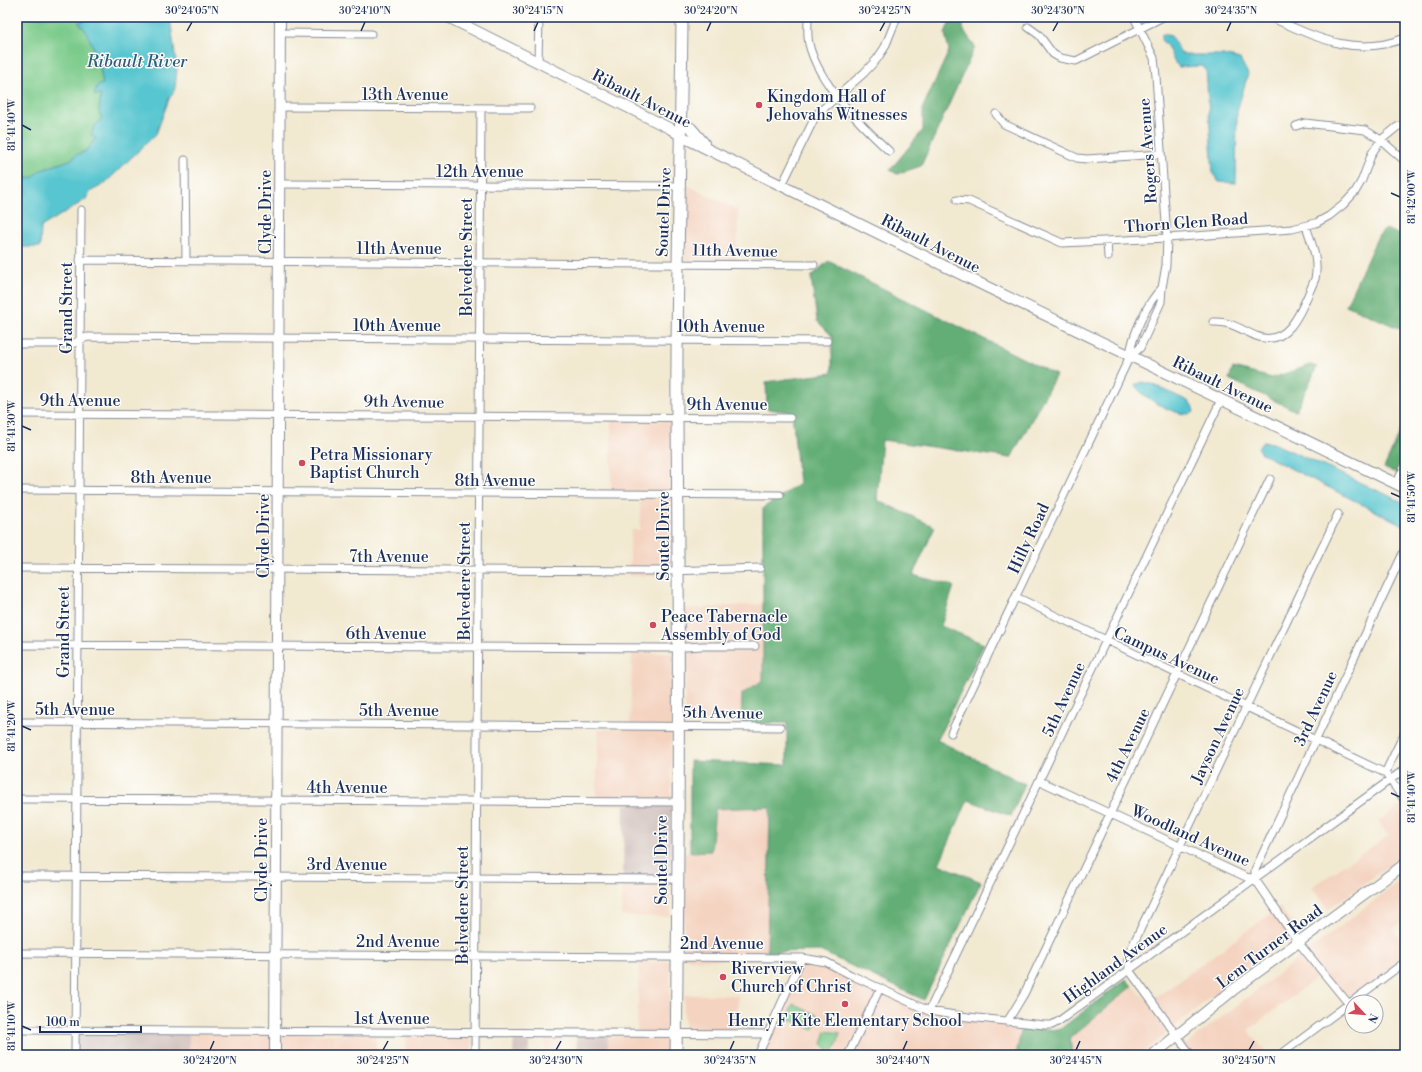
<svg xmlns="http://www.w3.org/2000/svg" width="1422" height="1072" font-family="'Libre Bodoni',serif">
  <rect width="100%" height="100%" fill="#fdfcf7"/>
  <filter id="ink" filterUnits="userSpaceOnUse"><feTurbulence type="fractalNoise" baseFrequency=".025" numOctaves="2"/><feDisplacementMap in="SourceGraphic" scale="8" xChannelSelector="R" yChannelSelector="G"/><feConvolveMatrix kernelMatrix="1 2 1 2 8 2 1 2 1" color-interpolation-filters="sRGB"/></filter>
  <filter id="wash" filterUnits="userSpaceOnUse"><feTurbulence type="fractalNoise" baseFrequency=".012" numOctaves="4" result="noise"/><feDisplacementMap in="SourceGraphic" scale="16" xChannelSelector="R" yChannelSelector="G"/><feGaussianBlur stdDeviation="0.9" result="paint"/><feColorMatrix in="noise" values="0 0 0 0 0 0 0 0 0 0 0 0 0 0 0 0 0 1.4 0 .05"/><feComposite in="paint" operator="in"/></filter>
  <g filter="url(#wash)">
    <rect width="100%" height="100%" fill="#f2e9d1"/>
    <path fill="#f4d3c0" d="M 687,185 L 738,210 L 737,260 L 685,260 Z
      M 611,420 L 671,420 L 672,576 L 629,576 L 631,530 L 640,530 L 640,497 L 611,497 Z
      M 763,604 L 763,680 L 742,694 L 741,723 L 685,722 L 685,609 Z
      M 632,653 L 672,653 L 671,805 L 596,805 L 598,730 L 630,729 Z
      M 1403,804 L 1405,805 L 1405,854 L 1328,909 L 1312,887 L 1388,836 L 1379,821 Z
      M 770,807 L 767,961 L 684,959 L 684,854 L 690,852 L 711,851 L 715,809 Z
      M 1405,877 L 1405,920 L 1393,929 L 1405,946 L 1405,958 L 1343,1004 L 1320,975 L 1248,1030 L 1268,1055 L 1172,1055 Z
      M 623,881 L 670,882 L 671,917 L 621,916 Z
      M 1280,907 L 1297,931 L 1207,1000 L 1140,1055 L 1072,1055 L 1070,1038 L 1132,986 L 1150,1002 Z
      M 670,961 L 670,1055 L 608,1055 L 608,1036 L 637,1036 L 639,962 Z
      M 802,962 L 813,962 L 928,1014 L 1022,1027 L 1016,1055 L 760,1055 Z
      M 684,995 L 738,995 L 737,1031 L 684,1031 Z
      M 189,1033 L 272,1034 L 271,1055 L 189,1055 Z
      M 278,1034 L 376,1034 L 376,1055 L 279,1055 Z
      M 406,1035 L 472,1035 L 472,1055 L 406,1055 Z
      M 545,1035 L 561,1035 L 560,1055 L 545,1055 Z"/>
    <path fill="#d0c0bc" d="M 624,805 L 671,805 L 670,882 L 623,881 Z
      M 71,1033 L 189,1033 L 189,1055 L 71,1055 Z
      M 514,1035 L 529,1035 L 529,1055 L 513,1055 Z
      M 577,1036 L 608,1036 L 608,1055 L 576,1055 Z"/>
    <path fill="#7aca8a" stroke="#4a7c74" d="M 17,17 L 82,17 L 84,23 L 79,22 C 81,27 84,28 87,32 C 97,45 100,68 103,84 L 95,95 L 101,95 L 99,111 L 102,119 L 95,125 L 91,135 L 96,138 L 86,151 L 76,155 L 70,160 L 39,171 L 34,177 L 17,181 Z
      M 793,1004 L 819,1016 L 813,1030 L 787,1018 Z
      M 826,1031 L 840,1033 L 838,1042 L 834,1050 L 827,1049 L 822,1044 Z"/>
    <path fill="#63ae76" stroke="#3f6e6a" d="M 951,17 L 964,17 L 963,29 L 975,47 L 921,166 L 897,174 L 890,170 L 923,130 L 923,107 L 949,51 L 945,34 Z
      M 1386,229 L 1405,237 L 1405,331 L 1346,305 L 1378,236 Z
      M 828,261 L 1056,375 L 1011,458 L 882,440 L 877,500 L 935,527 L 913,575 L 954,586 L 941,626 L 984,644 L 937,740 L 1025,784 L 1011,816 L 968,800 L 939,864 L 981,882 L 924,1000 L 820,951 L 767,952 L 770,807 L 715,809 L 711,851 L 690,852 L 690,761 L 787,765 L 787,723 L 741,723 L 742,694 L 763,680 L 763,508 L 799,484 L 792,412 L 767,409 L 766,382 L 832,373 L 832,336 L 817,321 L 811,277 Z
      M 1310,365 L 1317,367 L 1296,411 L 1229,379 L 1233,368 L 1272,378 Z
      M 1405,421 L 1405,477 L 1384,468 Z
      M 1126,979 L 1132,986 L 1070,1038 L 1072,1055 L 1016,1055 L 1022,1027 L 1059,1030 Z"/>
    <path fill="#59c6d0" stroke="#3a7a97" d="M 82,17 L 170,17 L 177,69 L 175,89 L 169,99 L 156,134 L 103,185 L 91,191 L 85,200 L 41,227 L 40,247 L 17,247 L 17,181 L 34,177 L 39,171 L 70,160 L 76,155 L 86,151 L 96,138 L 91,135 L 95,125 L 102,119 L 99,111 L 101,95 L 94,95 L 98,85 L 103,84 L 99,61 L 86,31 L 78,22 L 84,22 Z
      M 1162,34 L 1171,36 L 1181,53 L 1187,55 L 1223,55 L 1240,59 L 1248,74 L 1237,111 L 1236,183 L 1219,182 L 1213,174 L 1206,69 L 1201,66 L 1179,67 C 1170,60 1171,46 1161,40 Z
      M 1143,382 L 1152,384 L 1188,401 L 1192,405 L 1194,412 C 1182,421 1141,397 1135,385 Z
      M 1264,442 L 1273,443 L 1405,503 L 1405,526 L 1262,454 L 1258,447 Z"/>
  </g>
  <g filter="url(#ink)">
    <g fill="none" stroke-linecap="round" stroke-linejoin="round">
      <defs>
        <path id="street" d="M 808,17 C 808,26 807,35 809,44 C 818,83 861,125 889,151
          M 1270,17 C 1315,37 1355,58 1405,38
          M 1028,27 L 1039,35 L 1053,54 L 1060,58 L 1076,61 L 1163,17
          M 280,33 L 371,34
          M 538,62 L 539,17
          M 280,107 L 530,108
          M 996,114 L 1004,124 L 1077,158 L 1087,159 L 1161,154
          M 1296,126 L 1305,123 L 1365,130 L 1381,140 L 1405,161
          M 185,160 L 186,260
          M 280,184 L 681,186
          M 782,185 L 816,115 L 864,73 L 877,59 L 885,47 L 897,17
          M 957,200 L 969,201 L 1062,243 L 1167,238 L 1292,229 L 1316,223 L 1329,216 L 1343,205 L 1355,192 L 1362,180 L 1372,153 L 1381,140 L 1397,127 L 1405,124
          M 1107,241 L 1108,257
          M 80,260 L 814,265
          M 1213,322 C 1231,321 1241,330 1256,336 C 1291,350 1304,302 1315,279 C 1319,261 1312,244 1306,226
          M 17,344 L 72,344 L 87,337 L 827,341
          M 1130,356 L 1140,348 L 1161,302 L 1162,288 L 1166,265 L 1167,238 L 1156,76 L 1154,58 L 1134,17
          M 17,414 L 790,418
          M 1396,484 L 1405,466
          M 17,490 L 780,495
          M 17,568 L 670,571 L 760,568
          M 1016,597 L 1385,773 L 1405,801
          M 17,645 L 669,648 L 702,646 L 755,646
          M 17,722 L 780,727
          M 951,733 L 1130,356 C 1131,337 1148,301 1162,288
          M 1385,773 L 1405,732
          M 1040,781 L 1246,877 L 1255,879 L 1298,942 L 1348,1003
          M 17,799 L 678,802
          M 17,876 L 677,879
          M 1255,879 L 1255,870 L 1405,549
          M 17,953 L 802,958 L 826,962 L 851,975 L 929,1011 L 968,1017 L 1044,1025 L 1052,1025 L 1059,1021 L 1405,769
          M 929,1011 L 1221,400
          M 1007,1022 L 1024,994 L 1270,479
          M 17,1030 L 767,1034
          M 75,1055 L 81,210
          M 475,1055 L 481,108
          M 758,1055 L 802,958
          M 848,1055 L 880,988
          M 1191,1055 L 1129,970 L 1129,953 L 1338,514
          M 1280,1055 L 1405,962"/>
        <path id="secondary" d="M 448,17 L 671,129 L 681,136 L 987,287 L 1405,488
          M 681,123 L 691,128 L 704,143
          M 275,1055 L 280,17
          M 1153,1055 L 1233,990 L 1405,864"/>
        <path id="primary" d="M 676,1055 C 679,843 679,631 677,419 C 676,285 681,151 682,17"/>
      </defs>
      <use href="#street" stroke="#868c98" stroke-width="9"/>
      <use href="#secondary" stroke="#868c98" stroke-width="12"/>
      <use href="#primary" stroke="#868c98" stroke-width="13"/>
      <use href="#street" stroke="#fff" stroke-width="7"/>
      <use href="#secondary" stroke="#fff" stroke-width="10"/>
      <use href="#primary" stroke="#fff" stroke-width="11"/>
    </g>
  </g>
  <path fill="none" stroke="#1b2f5e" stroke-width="1.5" d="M 187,31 L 192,22M 361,31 L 365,22M 534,31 L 538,22M 707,31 L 711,22M 880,31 L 885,22M 1053,31 L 1058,22M 1227,31 L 1231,22M 22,125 L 31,130M 1391,193 L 1400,197M 22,426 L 31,430M 1391,493 L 1400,497M 22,726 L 31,730M 1391,793 L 1400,797M 22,1026 L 31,1030M 210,1050 L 214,1041M 383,1050 L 388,1041M 556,1050 L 561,1041M 730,1050 L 734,1041M 903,1050 L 907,1041M 1076,1050 L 1080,1041M 1249,1050 L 1254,1041"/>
  <g fill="#d1495b" stroke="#fdfcf7" stroke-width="1.5">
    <circle cx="759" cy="105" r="4"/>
    <circle cx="302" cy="463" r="4"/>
    <circle cx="653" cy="625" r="4"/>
    <circle cx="723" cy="977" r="4"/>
    <circle cx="845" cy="1004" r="4"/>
  </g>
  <g text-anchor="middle" stroke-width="3" stroke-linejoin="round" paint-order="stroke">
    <g font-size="16" fill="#1b2f5e" stroke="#fdfcf7">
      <text x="405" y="100">13th Avenue</text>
      <text transform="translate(642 98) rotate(27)" y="6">Ribault Avenue</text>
      <text transform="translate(1147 151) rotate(-94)" y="6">Rogers Avenue</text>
      <text x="480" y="177">12th Avenue</text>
      <text transform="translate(265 212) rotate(-90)" y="6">Clyde Drive</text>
      <text transform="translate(663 212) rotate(-88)" y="6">Soutel Drive</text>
      <text transform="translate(1186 222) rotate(-4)" y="6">Thorn Glen Road</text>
      <text transform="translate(931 243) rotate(27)" y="6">Ribault Avenue</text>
      <text x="399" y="254">11th Avenue</text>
      <text transform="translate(735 250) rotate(1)" y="6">11th Avenue</text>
      <text transform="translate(466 257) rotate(-90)" y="6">Belvedere Street</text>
      <text transform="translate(66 308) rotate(-90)" y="6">Grand Street</text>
      <text x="397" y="331">10th Avenue</text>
      <text x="721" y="332">10th Avenue</text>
      <text transform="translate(1223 384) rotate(26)" y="6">Ribault Avenue</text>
      <text x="80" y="406">9th Avenue</text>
      <text transform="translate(404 401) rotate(1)" y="6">9th Avenue</text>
      <text x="727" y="410">9th Avenue</text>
      <text x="171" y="483">8th Avenue</text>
      <text x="495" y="486">8th Avenue</text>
      <text transform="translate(263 536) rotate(-90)" y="6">Clyde Drive</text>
      <text transform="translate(663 536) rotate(-90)" y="6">Soutel Drive</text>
      <text transform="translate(1028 538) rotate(-65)" y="6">Hilly Road</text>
      <text x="389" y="562">7th Avenue</text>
      <text transform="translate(464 581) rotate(-90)" y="6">Belvedere Street</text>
      <text transform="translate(63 632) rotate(-90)" y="6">Grand Street</text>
      <text x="386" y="639">6th Avenue</text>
      <text transform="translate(1167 655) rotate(25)" y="6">Campus Avenue</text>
      <text transform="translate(1063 699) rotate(-65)" y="6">5th Avenue</text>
      <text transform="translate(1315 708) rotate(-65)" y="6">3rd Avenue</text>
      <text x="75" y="715">5th Avenue</text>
      <text x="399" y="716">5th Avenue</text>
      <text transform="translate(723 712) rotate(1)" y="6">5th Avenue</text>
      <text transform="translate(1217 735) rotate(-65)" y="6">Jayson Avenue</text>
      <text transform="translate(1127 745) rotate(-64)" y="6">4th Avenue</text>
      <text x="347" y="793">4th Avenue</text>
      <text transform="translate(1191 835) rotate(24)" y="6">Woodland Avenue</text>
      <text transform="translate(261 860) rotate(-90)" y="6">Clyde Drive</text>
      <text transform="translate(661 860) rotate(-90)" y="6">Soutel Drive</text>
      <text x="347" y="870">3rd Avenue</text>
      <text transform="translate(462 905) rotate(-90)" y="6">Belvedere Street</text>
      <text x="398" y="947">2nd Avenue</text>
      <text x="722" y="949">2nd Avenue</text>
      <text transform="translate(1269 946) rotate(-37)" y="6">Lem Turner Road</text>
      <text transform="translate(1115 963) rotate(-36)" y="6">Highland Avenue</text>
      <text x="392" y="1024">1st Avenue</text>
    </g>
    <g font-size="16" fill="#1b2f5e" stroke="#fdfcf7" text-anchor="start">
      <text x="767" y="102">Kingdom Hall of<tspan x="767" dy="18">Jehovahs Witnesses</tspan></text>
      <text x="310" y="460">Petra Missionary<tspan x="310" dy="18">Baptist Church</tspan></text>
      <text x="661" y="622">Peace Tabernacle<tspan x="661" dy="18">Assembly of God</tspan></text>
      <text x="731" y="974">Riverview<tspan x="731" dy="18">Church of Christ</tspan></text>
      <text x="845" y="1026" text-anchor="middle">Henry F Kite Elementary School</text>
    </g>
    <g font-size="17" font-style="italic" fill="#2e5c80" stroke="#fdfcf7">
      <text x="137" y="67">Ribault River</text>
    </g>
  </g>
  <rect width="1422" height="1072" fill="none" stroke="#fdfcf7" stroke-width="44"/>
  <g transform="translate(1364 1014) rotate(116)"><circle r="19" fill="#fdfcf7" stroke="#a3aaba"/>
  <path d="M0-3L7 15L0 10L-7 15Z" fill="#d1495b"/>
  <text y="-6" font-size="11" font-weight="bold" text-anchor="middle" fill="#1b2f5e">N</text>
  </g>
  <path d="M40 1026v6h101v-6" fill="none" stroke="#1b2f5e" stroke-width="2"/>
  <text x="46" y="1026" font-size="12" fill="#1b2f5e" stroke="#fdfcf7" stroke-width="3" paint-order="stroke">100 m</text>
  <rect x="22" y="22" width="1378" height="1028" fill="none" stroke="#1b2f5e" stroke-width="1.5"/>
  <g font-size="10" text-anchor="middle" fill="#1b2f5e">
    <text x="192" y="14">30°24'05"N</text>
    <text x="365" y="14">30°24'10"N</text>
    <text x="538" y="14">30°24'15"N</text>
    <text x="711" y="14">30°24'20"N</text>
    <text x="885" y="14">30°24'25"N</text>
    <text x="1058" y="14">30°24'30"N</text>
    <text x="1231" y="14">30°24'35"N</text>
    <text transform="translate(11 125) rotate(-90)" y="4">81°41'40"W</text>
    <text transform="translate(1411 197) rotate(-90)" y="4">81°42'00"W</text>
    <text transform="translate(11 426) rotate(-90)" y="4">81°41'30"W</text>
    <text transform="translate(1411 497) rotate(-90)" y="4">81°41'50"W</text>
    <text transform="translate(11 726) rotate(-90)" y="4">81°41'20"W</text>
    <text transform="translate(1411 797) rotate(-90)" y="4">81°41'40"W</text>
    <text transform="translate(11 1026) rotate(-90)" y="4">81°41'10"W</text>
    <text x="210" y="1064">30°24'20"N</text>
    <text x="383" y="1064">30°24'25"N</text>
    <text x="556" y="1064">30°24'30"N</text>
    <text x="730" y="1064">30°24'35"N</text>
    <text x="903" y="1064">30°24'40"N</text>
    <text x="1076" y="1064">30°24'45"N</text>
    <text x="1249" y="1064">30°24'50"N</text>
  </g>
</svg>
